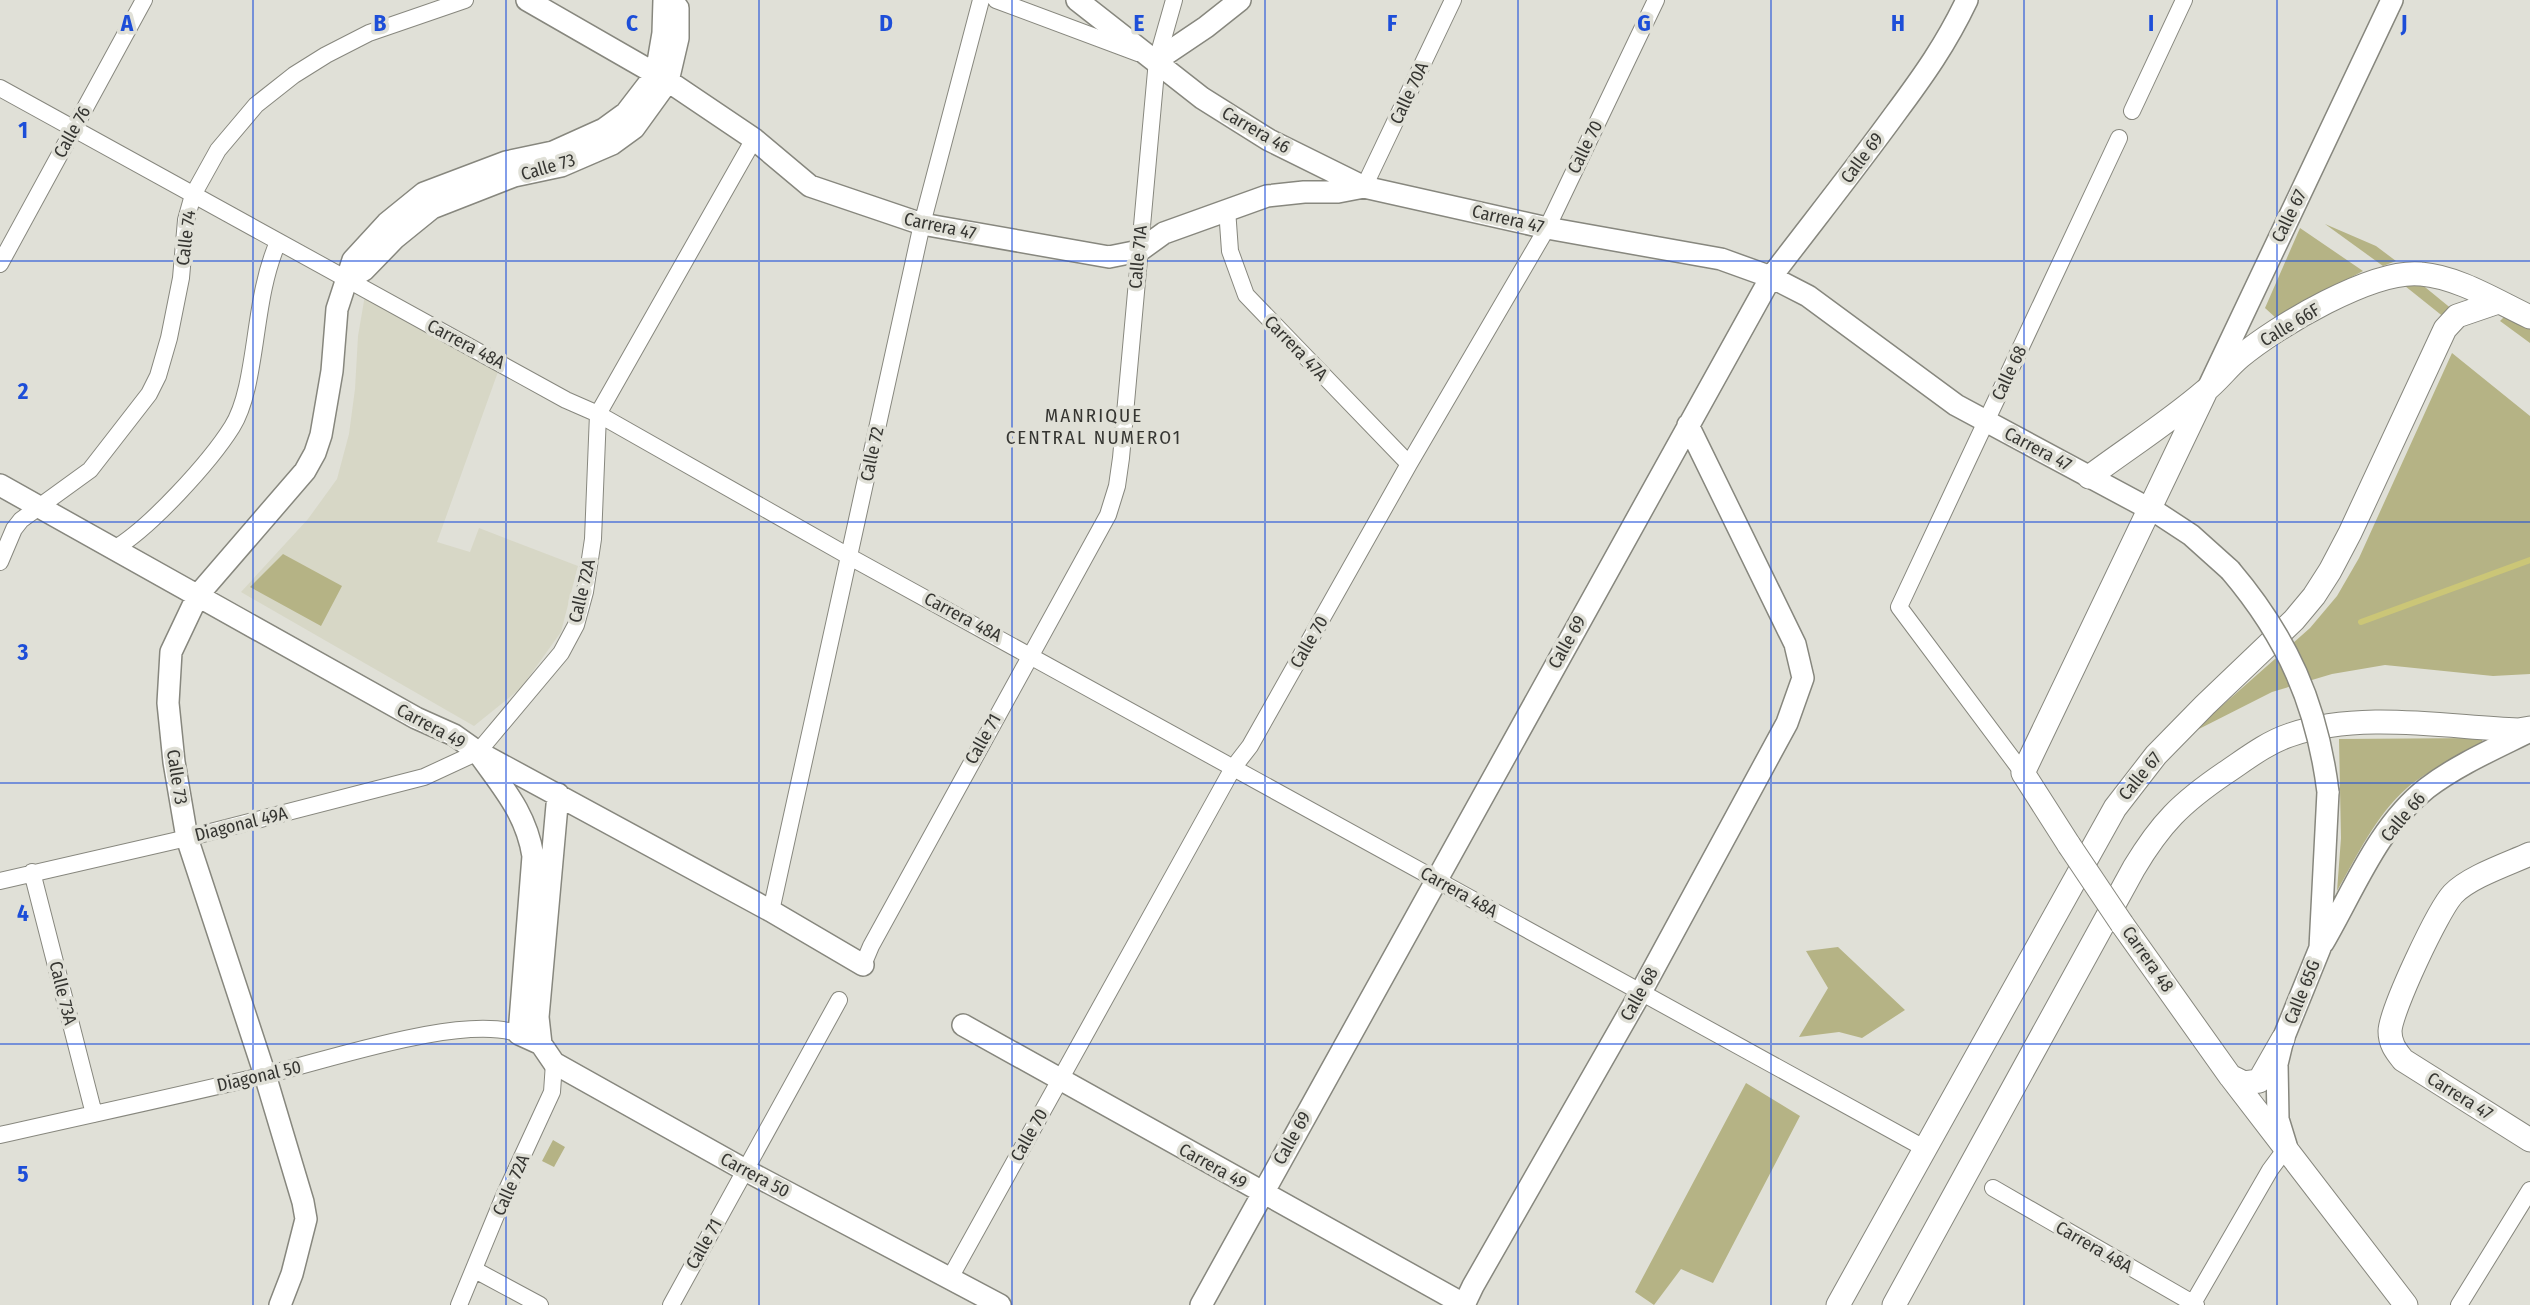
<svg xmlns="http://www.w3.org/2000/svg" width="2530" height="1305" font-family="'Fira Sans Condensed',sans-serif">
  <rect width="100%" height="100%" fill="#e0e0d7"/>
  <path fill="#d7d7c6" d="M 365,295 L 499,369 L 437,542 L 470,552 L 479,528 L 578,566 L 561,632 L 521,688 L 474,726 L 241,592 L 308,519 L 337,479 L 349,434 L 355,389 L 358,336 Z"/>
  <path fill="#b5b385" d="M 2325,224 L 2376,246 L 2396,261 L 2383,266 Z
    M 2300,228 L 2363,271 L 2276,318 L 2265,308 Z
    M 2420,283 L 2453,310 L 2445,318 L 2405,286 Z
    M 2504,317 L 2530,327 L 2530,343 L 2500,321 Z
    M 2452,353 L 2530,416 L 2530,674 L 2493,676 L 2385,665 L 2332,674 L 2272,692 L 2191,733 L 2310,628 L 2337,596 L 2359,558 Z
    M 283,554 L 342,586 L 321,626 L 250,587 Z
    M 2482,738 L 2483,746 C 2457,758 2429,769 2407,788 C 2376,815 2357,856 2337,891 L 2341,838 L 2339,739 Z
    M 1838,947 L 1905,1010 L 1862,1038 L 1839,1032 L 1799,1037 L 1828,988 L 1806,951 Z
    M 1746,1083 L 1800,1116 L 1713,1283 L 1681,1269 L 1654,1305 L 1635,1292 Z
    M 553,1140 L 565,1147 L 554,1167 L 542,1161 Z"/>
  <g fill="none" stroke-linecap="round" stroke-linejoin="round">
    <path stroke="#cbc677" stroke-width="6" d="M 2361,622 L 2530,560"/>
    <defs>
      <path id="minor" d="M 996,0 L 1138,53
        M 0,88 L 566,400 L 598,414 L 850,557 L 1924,1148
        M 2132,111 L 2184,0
        M 1364,187 L 1453,0
        M 1227,209 L 1230,251 L 1246,295 L 1409,464
        M 0,264 L 144,0
        M 114,549 C 150,528 210,462 232,427 C 239,416 244,400 247,387 C 258,338 258,288 278,242
        M 0,562 L 14,529 L 21,520 L 90,470 L 149,394 L 158,376 L 169,338 L 181,278 L 186,220 L 193,195 L 218,150 L 256,105 L 294,75 L 326,55 L 369,33 L 465,0
        M 2023,773 L 1899,607 L 2119,138
        M 32,872 L 94,1114
        M 0,881 L 187,838 L 424,777 L 478,752 L 561,653 L 576,625 L 585,592 L 593,539 L 598,414 L 754,139
        M 771,911 L 922,224 L 981,0
        M 863,965 L 871,946 L 1108,515 L 1117,486 L 1121,458 L 1157,60 L 1174,0
        M 0,1135 C 88,1115 177,1096 265,1075 C 326,1061 463,1013 519,1034
        M 1993,1188 L 2196,1305
        M 475,1270 L 540,1305
        M 950,1278 L 1233,768 L 1250,746 L 1409,464 L 1547,228 L 1656,0
        M 459,1305 L 504,1196 L 552,1092 L 554,1063
        M 671,1305 L 839,1000
        M 2192,1305 L 2270,1170 L 2287,1147
        M 2459,1305 L 2530,1190"/>
      <path id="tertiary" d="M 527,0 L 668,81 L 754,139 L 810,186 L 922,224 L 1109,257 L 1139,251 L 1164,233 L 1267,196 L 1304,192 L 1338,192 L 1364,187 L 1547,228 L 1721,259 L 1771,277 L 1808,296 L 1956,405 L 2159,514 L 2191,535 L 2230,570
        M 1077,0 L 1202,98 L 1269,140 L 1364,187
        M 1157,60 L 1206,27 L 1240,0
        M 347,280 L 364,270 L 395,238 L 432,208 L 514,176 L 561,166 L 612,144 L 634,128 L 668,81 L 678,38 L 678,8
        M 2210,384 L 2392,0
        M 0,485 L 416,718 L 454,735 L 478,752 L 771,911 L 863,965
        M 479,754 C 503,788 526,813 533,856 L 519,1034 L 541,1044 L 554,1063 L 745,1170 L 1000,1305
        M 2323,943 C 2353,892 2378,826 2427,788 C 2457,765 2496,748 2530,731
        M 963,1025 L 1465,1305
        M 541,1044 L 538,1017 L 558,794
        M 2286,1145 L 2278,1119 L 2277,1064 L 2283,1039 L 2320,948 L 2328,792
        M 280,1305 L 292,1274 L 306,1219 L 303,1202 L 265,1075 L 187,838 L 174,762 L 168,703 L 171,652 L 198,595 L 305,471 L 315,453 L 321,435 L 332,371 L 337,309 L 353,260 L 387,223 L 424,193 L 506,162 L 553,152 L 604,129 L 626,113 L 656,74 L 663,33 L 664,0
        M 1201,1305 L 1771,277 C 1812,223 1855,169 1895,114 C 1924,75 1946,44 1967,0
        M 1464,1305 L 1473,1286 L 1641,992 L 1787,723 L 1803,678 L 1795,644 L 1688,425"/>
      <path id="secondary" d="M 2089,477 C 2128,448 2169,422 2205,391 C 2218,381 2227,368 2240,357 C 2277,326 2373,269 2421,274 C 2458,277 2496,301 2530,317
        M 2069,845 L 2023,773 L 2205,393
        M 2530,854 C 2508,864 2469,877 2453,894 C 2438,910 2391,1010 2390,1031 C 2390,1044 2396,1051 2403,1060 L 2530,1140
        M 2122,924 L 2230,1076 L 2406,1305
        M 2230,1076 L 2244,1083 L 2259,1081 L 2283,1039
        M 1838,1305 L 2115,808 L 2156,755 L 2205,705 L 2294,620 L 2314,596 L 2330,571 L 2350,533 L 2445,329 L 2457,316 L 2498,302
        M 1894,1305 L 2134,868 C 2161,823 2181,803 2225,773 C 2246,759 2266,743 2290,735 C 2359,711 2446,727 2518,730 L 2530,728"/>
    </defs>
    <use href="#minor" stroke="#87877e" stroke-width="18"/>
    <use href="#tertiary" stroke="#87877e" stroke-width="24"/>
    <use href="#secondary" stroke="#87877e" stroke-width="25"/>
    <use href="#minor" stroke="#fff" stroke-width="16"/>
    <use href="#tertiary" stroke="#fff" stroke-width="21"/>
    <use href="#secondary" stroke="#fff" stroke-width="23"/>
    <defs>
      <path id="tertiary-bridge" d="M 2230,570 C 2287,637 2317,704 2328,792"/>
      <path id="secondary-bridge" d="M 2069,845 L 2122,924"/>
    </defs>
    <use href="#tertiary-bridge" stroke="#87877e" stroke-width="24" stroke-linecap="butt"/>
    <use href="#secondary-bridge" stroke="#87877e" stroke-width="25" stroke-linecap="butt"/>
    <use href="#tertiary-bridge" stroke="#fff" stroke-width="21"/>
    <use href="#secondary-bridge" stroke="#fff" stroke-width="23"/>
  </g>
  <path fill="none" stroke="#1d4ed8" stroke-width="2" stroke-opacity="0.55" d="M 253,0 L 253,1305M 506,0 L 506,1305M 759,0 L 759,1305M 1012,0 L 1012,1305M 1265,0 L 1265,1305M 1518,0 L 1518,1305M 1771,0 L 1771,1305M 2024,0 L 2024,1305M 2277,0 L 2277,1305M 0,261 L 2530,261M 0,522 L 2530,522M 0,783 L 2530,783M 0,1044 L 2530,1044"/>
  <g text-anchor="middle" stroke-width="7" stroke-linejoin="round" paint-order="stroke">
    <g font-size="18" fill="#363632" stroke="#e0e0d7">
      <text transform="translate(1409 93) rotate(-65)" y="6">Calle 70A</text>
      <text transform="translate(1256 130) rotate(30)" y="6">Carrera 46</text>
      <text transform="translate(72 132) rotate(-61)" y="6">Calle 76</text>
      <text transform="translate(1585 147) rotate(-64)" y="6">Calle 70</text>
      <text transform="translate(1862 158) rotate(-53)" y="6">Calle 69</text>
      <text transform="translate(548 167) rotate(-16)" y="6">Calle 73</text>
      <text transform="translate(2289 216) rotate(-64)" y="6">Calle 67</text>
      <text transform="translate(1508 219) rotate(13)" y="6">Carrera 47</text>
      <text transform="translate(940 226) rotate(12)" y="6">Carrera 47</text>
      <text transform="translate(186 238) rotate(-83)" y="6">Calle 74</text>
      <text transform="translate(1138 257) rotate(-85)" y="6">Calle 71A</text>
      <text transform="translate(2290 325) rotate(-31)" y="6">Calle 66F</text>
      <text transform="translate(466 344) rotate(28)" y="6">Carrera 48A</text>
      <text transform="translate(1296 348) rotate(46)" y="6">Carrera 47A</text>
      <text transform="translate(2009 373) rotate(-65)" y="6">Calle 68</text>
      <text transform="translate(2038 449) rotate(28)" y="6">Carrera 47</text>
      <text transform="translate(872 454) rotate(-78)" y="6">Calle 72</text>
      <text transform="translate(582 591) rotate(-77)" y="6">Calle 72A</text>
      <text transform="translate(963 617) rotate(28)" y="6">Carrera 48A</text>
      <text transform="translate(1309 642) rotate(-60)" y="6">Calle 70</text>
      <text transform="translate(1567 642) rotate(-61)" y="6">Calle 69</text>
      <text transform="translate(431 726) rotate(28)" y="6">Carrera 49</text>
      <text transform="translate(983 739) rotate(-61)" y="6">Calle 71</text>
      <text transform="translate(2140 776) rotate(-51)" y="6">Calle 67</text>
      <text transform="translate(177 777) rotate(81)" y="6">Calle 73</text>
      <text transform="translate(2403 817) rotate(-50)" y="6">Calle 66</text>
      <text transform="translate(241 824) rotate(-14)" y="6">Diagonal 49A</text>
      <text transform="translate(1459 892) rotate(29)" y="6">Carrera 48A</text>
      <text transform="translate(2148 959) rotate(55)" y="6">Carrera 48</text>
      <text transform="translate(2302 992) rotate(-68)" y="6">Calle 65G</text>
      <text transform="translate(63 993) rotate(76)" y="6">Calle 73A</text>
      <text transform="translate(1639 994) rotate(-61)" y="6">Calle 68</text>
      <text transform="translate(259 1076) rotate(-13)" y="6">Diagonal 50</text>
      <text transform="translate(2460 1096) rotate(32)" y="6">Carrera 47</text>
      <text transform="translate(1029 1135) rotate(-61)" y="6">Calle 70</text>
      <text transform="translate(1292 1138) rotate(-61)" y="6">Calle 69</text>
      <text transform="translate(1213 1166) rotate(29)" y="6">Carrera 49</text>
      <text transform="translate(755 1175) rotate(28)" y="6">Carrera 50</text>
      <text transform="translate(511 1185) rotate(-66)" y="6">Calle 72A</text>
      <text transform="translate(704 1244) rotate(-61)" y="6">Calle 71</text>
      <text transform="translate(2094 1247) rotate(30)" y="6">Carrera 48A</text>
    </g>
    <g font-size="19" letter-spacing="2" fill="#363632" stroke="#e0e0d7">
      <text x="1094" y="422">MANRIQUE<tspan x="1094" dy="22">CENTRAL NUMERO1</tspan></text>
    </g>
  </g>
  <g font-size="23" text-anchor="middle" font-weight="bold" fill="#1d4ed8" stroke="#e0e0d7" stroke-width="7" stroke-linejoin="round" paint-order="stroke">
    <text x="127" y="31">A</text>
    <text x="380" y="31">B</text>
    <text x="632" y="31">C</text>
    <text x="886" y="31">D</text>
    <text x="1139" y="31">E</text>
    <text x="1392" y="31">F</text>
    <text x="1644" y="31">G</text>
    <text x="1898" y="31">H</text>
    <text x="2151" y="31">I</text>
    <text x="2404" y="31">J</text>
    <text x="23" y="138">1</text>
    <text x="23" y="399">2</text>
    <text x="23" y="660">3</text>
    <text x="23" y="921">4</text>
    <text x="23" y="1182">5</text>
  </g>
</svg>
